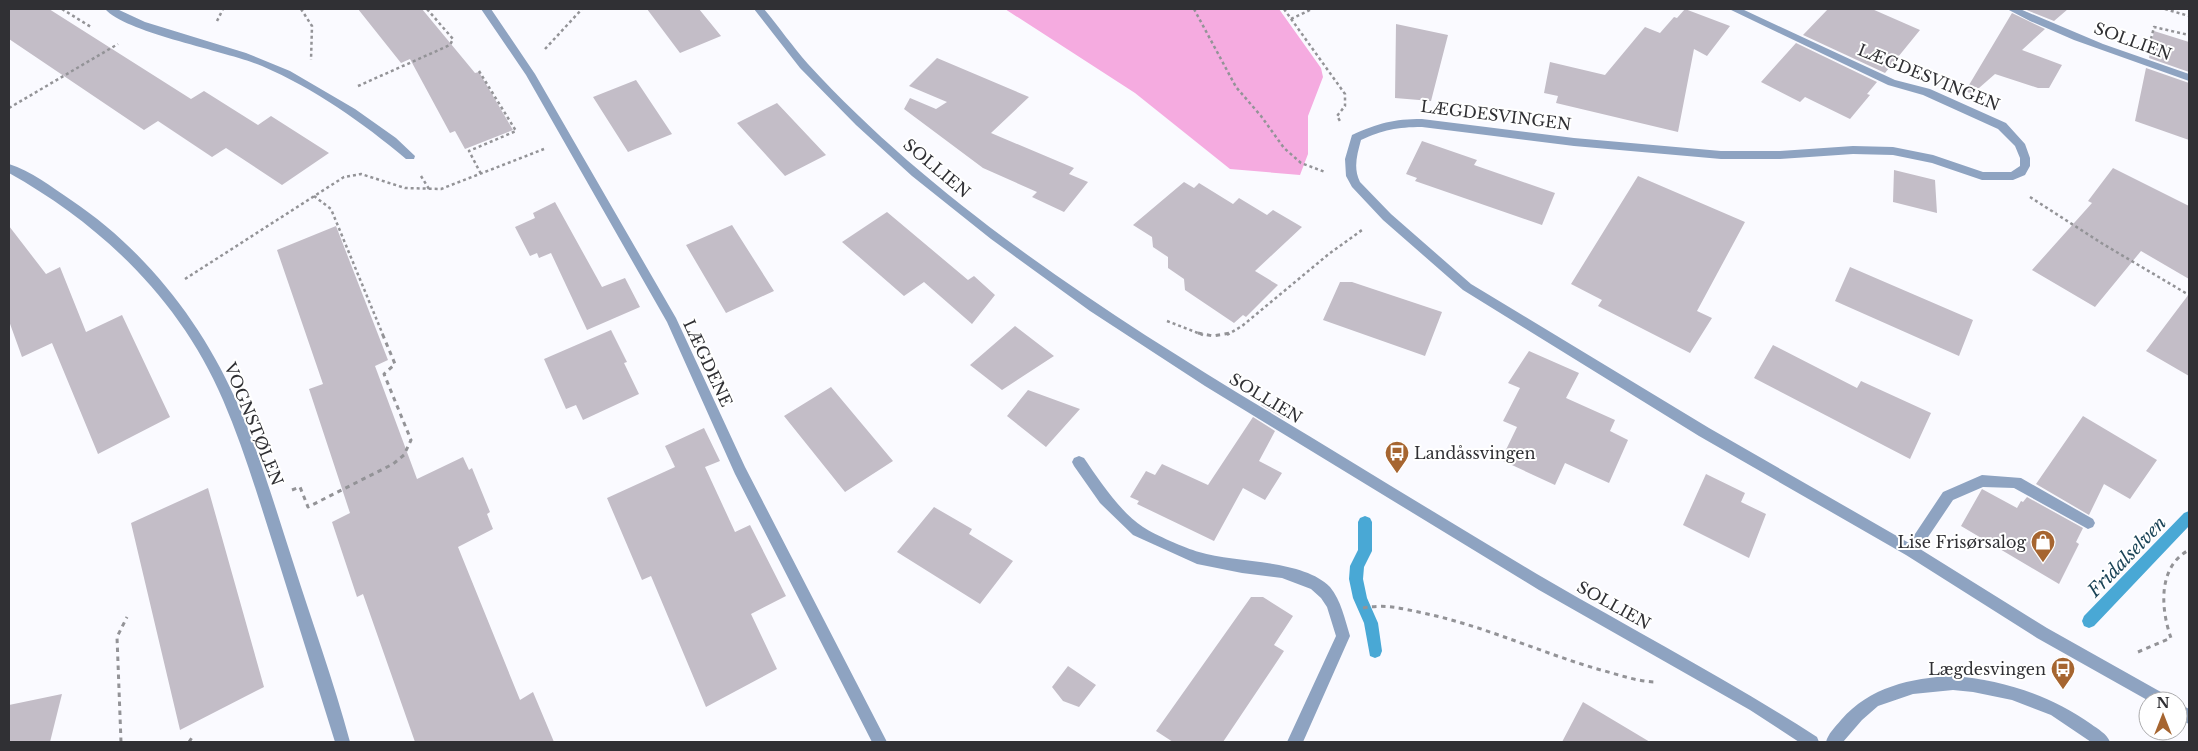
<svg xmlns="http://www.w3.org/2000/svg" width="2198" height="751" font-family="'Libre Baskerville',serif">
  <rect width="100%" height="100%" fill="#fafaff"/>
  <path fill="#f5abe0" d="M 1005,9 L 1279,9 L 1321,68 L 1323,77 L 1308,116 L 1308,154 L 1300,175 L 1230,169 L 1135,93 Z"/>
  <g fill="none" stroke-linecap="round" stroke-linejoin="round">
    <path fill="#49a8d5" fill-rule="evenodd" d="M 2189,511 L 2189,526 L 2094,626 L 2089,628 L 2084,626 L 2082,621 L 2084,616 L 2184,513 Z
      M 1365,516 L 1370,518 L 1372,522 L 1372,551 L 1364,567 L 1363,579 L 1367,598 L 1378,623 L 1382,651 L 1380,656 L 1375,658 L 1370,656 L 1364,623 L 1353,598 L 1349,579 L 1350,566 L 1358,550 L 1358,522 L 1360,518 Z"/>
  </g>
  <path fill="#c3bdc7" d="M 9,9 L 49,9 L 191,99 L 204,91 L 258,125 L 271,116 L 329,153 L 282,185 L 226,148 L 212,157 L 158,121 L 144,130 L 9,39 Z
    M 358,9 L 422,9 L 475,73 L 479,72 L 513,130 L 465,149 L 455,131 L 450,133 L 410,59 L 401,63 Z
    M 647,9 L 699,9 L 721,36 L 680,53 Z
    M 1685,9 L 1730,26 L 1707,56 L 1694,49 L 1678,132 L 1556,103 L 1558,96 L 1544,93 L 1550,62 L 1605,75 L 1645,27 L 1660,33 L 1674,17 L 1677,18 Z
    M 1828,9 L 1872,9 L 1920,30 L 1885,73 L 1803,35 Z
    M 2024,9 L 2068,9 L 2054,21 Z
    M 2012,13 L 2045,29 L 2022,50 L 2062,65 L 2049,88 L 2038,88 L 1995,74 L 1971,95 L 1966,90 Z
    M 1396,24 L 1448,35 L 1431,101 L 1395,98 Z
    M 2154,31 L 2189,42 L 2189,72 L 2149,58 Z
    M 1796,43 L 1877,82 L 1867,94 L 1870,95 L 1850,119 L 1805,97 L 1800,102 L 1761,82 Z
    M 937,58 L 1029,97 L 991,133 L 1074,168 L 1069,174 L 1088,182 L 1064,212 L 1032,197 L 1037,192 L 983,168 L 904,109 L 910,98 L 936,109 L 947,102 L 909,86 Z
    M 2146,68 L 2189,83 L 2189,140 L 2135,121 Z
    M 636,80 L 672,134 L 628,152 L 593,97 Z
    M 777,103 L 826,155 L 785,176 L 737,123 Z
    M 1422,141 L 1477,160 L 1474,165 L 1555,193 L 1542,225 L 1415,181 L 1417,178 L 1406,174 Z
    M 2113,168 L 2189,206 L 2189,279 L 2141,251 L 2095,307 L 2032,270 L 2092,203 L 2088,201 Z
    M 1894,170 L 1935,180 L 1937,213 L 1893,202 Z
    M 1638,176 L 1745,222 L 1697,311 L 1712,318 L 1690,353 L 1598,306 L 1602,300 L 1571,284 Z
    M 1184,182 L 1194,188 L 1199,183 L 1233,204 L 1239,198 L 1267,215 L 1273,210 L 1302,227 L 1255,271 L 1278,285 L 1246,317 L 1243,315 L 1234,323 L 1185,290 L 1184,279 L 1168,268 L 1168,257 L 1153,247 L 1152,237 L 1133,225 Z
    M 555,202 L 602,287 L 625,278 L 640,307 L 587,330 L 551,253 L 539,258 L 537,253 L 530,256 L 515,227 L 535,218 L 533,213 Z
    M 887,212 L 968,280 L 974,276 L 995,295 L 972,324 L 924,282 L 904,296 L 842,242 Z
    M 732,225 L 774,291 L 726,313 L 686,245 Z
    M 9,226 L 46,274 L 60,267 L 86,332 L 122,315 L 170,417 L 98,454 L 52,343 L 22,357 L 9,321 Z
    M 336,226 L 388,360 L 375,366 L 417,479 L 463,457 L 469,470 L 472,468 L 490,512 L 487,514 L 493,529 L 458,547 L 520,700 L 533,692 L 554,742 L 415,742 L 363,594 L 357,597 L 332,522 L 350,513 L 309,389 L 323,384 L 277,250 Z
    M 1850,267 L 1973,320 L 1959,356 L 1835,301 Z
    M 1340,282 L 1352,282 L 1442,312 L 1425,356 L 1323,320 Z
    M 2189,294 L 2189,376 L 2146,351 Z
    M 1015,326 L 1054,356 L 1002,390 L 970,365 Z
    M 611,330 L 627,362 L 624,363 L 639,394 L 583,420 L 576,405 L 566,409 L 544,359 Z
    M 1773,345 L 1857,388 L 1861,381 L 1931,413 L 1910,459 L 1754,378 Z
    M 1529,351 L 1579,373 L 1566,398 L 1615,420 L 1610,431 L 1628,440 L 1609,483 L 1565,463 L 1555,485 L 1501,460 L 1517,427 L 1503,421 L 1520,388 L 1508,383 Z
    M 831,387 L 893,461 L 845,492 L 784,416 Z
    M 1028,390 L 1080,409 L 1046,447 L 1007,416 Z
    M 1264,400 L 1285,413 L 1283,418 L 1261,405 Z
    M 2083,416 L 2157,460 L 2130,499 L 2104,484 L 2089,515 L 2036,484 Z
    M 1253,417 L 1275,431 L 1259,461 L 1282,473 L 1265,500 L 1243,488 L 1214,541 L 1137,504 L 1139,501 L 1130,497 L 1146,471 L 1155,475 L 1162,464 L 1208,485 Z
    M 704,428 L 720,461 L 705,467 L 735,532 L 750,525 L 786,596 L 751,614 L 777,669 L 706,707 L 651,576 L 642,580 L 607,498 L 675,467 L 665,446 Z
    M 1706,474 L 1745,493 L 1741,502 L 1766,514 L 1749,558 L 1683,525 Z
    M 208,488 L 264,687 L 180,730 L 131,523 Z
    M 1982,489 L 2017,508 L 2021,501 L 2023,502 L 2027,497 L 2083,528 L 2076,542 L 2079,544 L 2059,584 L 1961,526 Z
    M 934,507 L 972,529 L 969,534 L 1013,561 L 980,604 L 897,552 Z
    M 1251,597 L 1263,597 L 1293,616 L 1274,645 L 1284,651 L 1223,742 L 1173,742 L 1156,731 Z
    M 1068,666 L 1096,685 L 1079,707 L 1063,701 L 1052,687 Z
    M 62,694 L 50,742 L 9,742 L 9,705 Z
    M 1583,702 L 1650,742 L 1562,742 Z"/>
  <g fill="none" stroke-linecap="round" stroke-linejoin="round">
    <path stroke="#939397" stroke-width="2.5" stroke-dasharray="3 3" stroke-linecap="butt" d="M 62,9 L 91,27
      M 301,9 L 312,26 L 311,60
      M 1194,9 L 1236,87 L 1261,116 L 1284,148 L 1301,163 L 1325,172
      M 1284,9 L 1345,94 L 1345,106 L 1337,116 L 1340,121
      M 2165,9 L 2189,16
      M 1291,19 L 1312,9
      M 217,21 L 223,9
      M 2151,39 L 2154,27 L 2189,35
      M 545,49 L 582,9
      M 479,71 L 516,131 L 469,151 L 481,174
      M 358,86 L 450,45 L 453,39 L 427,9
      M 9,108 L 118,44
      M 421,176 L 429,189
      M 314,196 L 331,209 L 383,335
      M 2030,197 L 2103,244 L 2189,295
      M 185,279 L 344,177 L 361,174 L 405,188 L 441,189 L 544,149
      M 1167,321 L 1203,335
      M 1227,335 L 1242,326 L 1330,253 L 1362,230"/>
    <path stroke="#939397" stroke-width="3" stroke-dasharray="4.5 4.5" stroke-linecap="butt" d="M 1198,333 L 1213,336 L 1230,333
      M 292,490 L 300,487 L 308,507 L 393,464 L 404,455 L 411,440 L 384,374 L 395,364 L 382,333
      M 1363,608 C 1387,604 1399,608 1423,613 C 1485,626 1541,653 1601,670 C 1620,675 1638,682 1657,682
      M 2138,652 L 2171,638 C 2161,610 2157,567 2189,550
      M 121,742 L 117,637 L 127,617
      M 189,742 L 193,736"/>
    <path fill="#8ea3c1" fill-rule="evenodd" d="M 105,9 L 117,9 L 145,22 L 246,53 L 290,71 L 355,109 L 396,138 L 415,156 L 414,159 L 406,159 C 362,122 315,89 262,66 C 227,51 126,33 105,9 Z
      M 481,9 L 491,9 L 535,74 L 676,318 L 745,467 L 887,742 L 872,742 L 735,474 L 667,322 L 526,75 Z
      M 754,9 L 764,9 C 779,27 793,47 808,64 C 935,203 1107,314 1266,410 C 1361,467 1454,525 1549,581 C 1639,633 1730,681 1817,737 L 1819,742 L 1799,742 L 1750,710 L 1539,590 L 1205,386 L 1090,311 L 991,239 L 912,176 L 856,125 L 800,68 Z
      M 1729,9 L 1742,9 L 1895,80 L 1930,89 L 2006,123 L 2025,144 L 2030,158 L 2030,166 L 2025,175 L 2013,180 L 1982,180 L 1932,163 L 1893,155 L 1853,154 L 1780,159 L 1721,159 L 1574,146 L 1422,127 C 1397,127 1383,130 1361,140 C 1357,155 1353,168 1360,182 L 1391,214 L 1471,284 L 1709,428 L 1909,543 L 1943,492 L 1982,475 L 2021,478 L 2093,519 L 2095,523 L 2093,527 L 2088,529 L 2014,488 L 1983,487 L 1953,500 L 1920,549 L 2047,628 L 2168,696 L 2170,701 L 2149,701 L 2037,638 L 1906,555 L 1699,436 L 1463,290 L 1383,220 L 1352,187 L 1346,176 L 1345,159 L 1352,135 C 1379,123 1393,119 1422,119 L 1574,138 L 1721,151 L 1780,151 L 1853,146 L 1893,147 L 1933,155 L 1983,172 L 2011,172 L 2020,166 L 2020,158 L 2015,146 L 1998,129 L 1923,95 L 1888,85 Z
      M 2007,9 L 2020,9 L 2103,44 L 2189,74 L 2189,81 L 2074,40 L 2030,21 Z
      M 9,164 C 31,171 52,187 71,200 C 143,248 200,320 235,398 C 259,451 275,507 293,562 C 312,622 334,682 350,742 L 335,742 C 315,678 295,614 275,550 C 259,500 244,449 223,400 C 181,301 102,225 9,173 Z
      M 1079,456 L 1084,458 C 1099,480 1120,512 1143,527 C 1155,535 1185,548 1199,552 C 1235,563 1303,559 1330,587 C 1341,600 1345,620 1350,636 L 1303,742 L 1287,742 L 1336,636 L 1327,607 L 1321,598 L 1311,589 L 1282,578 L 1242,573 L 1197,564 L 1133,535 L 1100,503 L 1074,466 L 1072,462 L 1074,458 Z
      M 1953,676 C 2003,680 2050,695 2091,724 C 2098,729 2107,734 2110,742 L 2091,742 L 2051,715 L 2012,700 L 1973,692 L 1953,690 L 1913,694 L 1878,706 L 1862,720 L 1843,742 L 1826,742 C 1828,734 1835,727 1841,720 C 1870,687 1910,678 1953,676 Z
      M 2178,703 L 2189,709 L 2189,724 L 2178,719 Z"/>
  </g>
  <defs>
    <symbol id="bus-pin" viewBox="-11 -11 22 30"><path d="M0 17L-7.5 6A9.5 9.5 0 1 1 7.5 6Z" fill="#a66530" stroke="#fff"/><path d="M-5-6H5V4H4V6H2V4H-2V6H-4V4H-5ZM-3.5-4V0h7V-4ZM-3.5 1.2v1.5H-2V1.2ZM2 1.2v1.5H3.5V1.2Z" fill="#fff"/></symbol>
    <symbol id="shop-pin" viewBox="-11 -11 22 30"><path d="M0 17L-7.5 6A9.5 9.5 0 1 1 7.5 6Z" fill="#a66530" stroke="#fff"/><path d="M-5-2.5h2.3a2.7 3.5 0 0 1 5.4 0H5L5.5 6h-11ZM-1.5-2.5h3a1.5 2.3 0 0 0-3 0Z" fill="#fff"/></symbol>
  </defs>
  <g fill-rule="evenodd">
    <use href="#bus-pin" x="1383" y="439" width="28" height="38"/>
    <use href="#shop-pin" x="2029" y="528" width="28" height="38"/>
    <use href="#bus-pin" x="2049" y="655" width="28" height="38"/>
  </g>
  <g text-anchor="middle" stroke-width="4" stroke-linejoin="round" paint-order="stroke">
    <g font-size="16" fill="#303034" stroke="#fff">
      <text transform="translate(2133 41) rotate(20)" y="6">SOLLIEN</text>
      <text transform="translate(1929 77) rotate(22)" y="6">LÆGDESVINGEN</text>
      <text transform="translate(1496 115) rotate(7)" y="6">LÆGDESVINGEN</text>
      <text transform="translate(937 168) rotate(40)" y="6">SOLLIEN</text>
      <text transform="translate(708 363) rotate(65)" y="6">LÆGDENE</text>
      <text transform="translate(1266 398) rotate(31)" y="6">SOLLIEN</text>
      <text transform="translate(254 424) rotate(68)" y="6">VOGNSTØLEN</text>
      <text transform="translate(1614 605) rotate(29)" y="6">SOLLIEN</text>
    </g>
    <g font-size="16" fill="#303034" stroke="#fff" text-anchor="end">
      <text x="1414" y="459" text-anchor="start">Landåssvingen</text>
      <text x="2026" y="548">Lise Frisørsalog</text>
      <text x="2046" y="675">Lægdesvingen</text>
    </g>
    <g font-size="18" font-style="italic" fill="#1b4457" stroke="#fff">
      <text transform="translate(2127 557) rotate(-46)" y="6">Fridalselven</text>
    </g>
  </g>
  <rect width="2198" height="751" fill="none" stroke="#303034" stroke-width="20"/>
  <g transform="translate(2163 716)"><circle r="24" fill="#ffffff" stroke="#acacae"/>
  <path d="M0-4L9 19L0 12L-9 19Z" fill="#a66530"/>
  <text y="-8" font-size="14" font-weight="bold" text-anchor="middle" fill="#303034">N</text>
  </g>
</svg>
